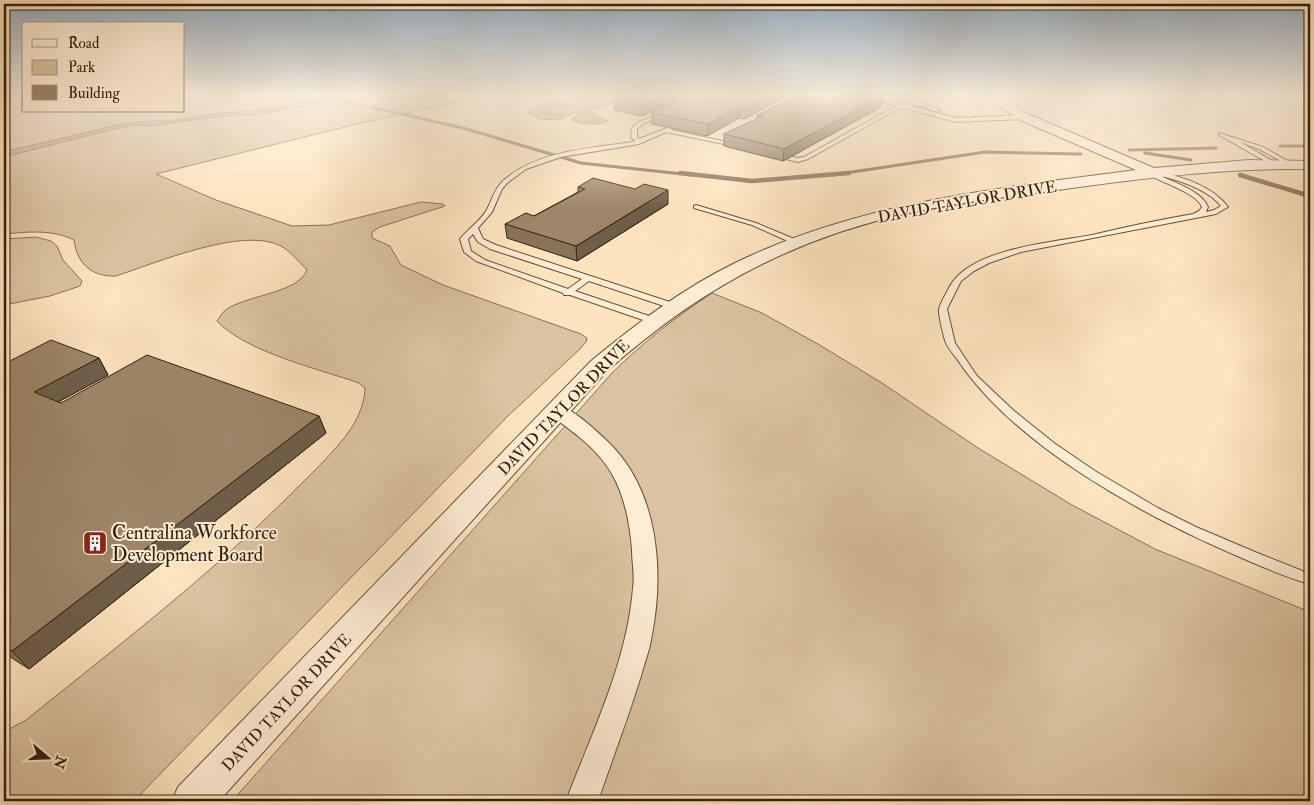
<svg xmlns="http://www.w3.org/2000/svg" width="1314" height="805" font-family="'IM FELL Double Pica',serif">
  <rect width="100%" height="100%" fill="#fde4bf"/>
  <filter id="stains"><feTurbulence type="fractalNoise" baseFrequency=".004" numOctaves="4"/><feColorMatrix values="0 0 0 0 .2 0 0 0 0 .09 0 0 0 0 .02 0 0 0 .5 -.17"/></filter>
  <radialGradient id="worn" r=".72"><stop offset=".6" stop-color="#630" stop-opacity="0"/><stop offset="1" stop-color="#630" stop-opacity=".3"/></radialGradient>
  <path fill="#dbc3a1" stroke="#887256" d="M 4,95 L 24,95 L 24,111 L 184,111 L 184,95 L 490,95 L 361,123 L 156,174 L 216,200 L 292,226 L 329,225 L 421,202 L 443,204 L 445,206 L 380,227 L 372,232 L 372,238 L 390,246 L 401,265 L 443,285 L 581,334 L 587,338 L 586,342 L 580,349 L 508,416 L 134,801 L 4,801 L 4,732 L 26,720 C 114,649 203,581 283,502 C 304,480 336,452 352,427 C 359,416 365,401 365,388 L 359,383 C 319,369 246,352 217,321 C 220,317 223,311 227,309 C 248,295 298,293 307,270 C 299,262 290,251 281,246 C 243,226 156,263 116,276 C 92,277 77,264 74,240 C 52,229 27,232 4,234 Z
    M 36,237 L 51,241 L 57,246 L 63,260 L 82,281 L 80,286 L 50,296 L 4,305 L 4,239 Z
    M 712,293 L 762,313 L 818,344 L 882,383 L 978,448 L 1072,505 L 1155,549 L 1310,612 L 1310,801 L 232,801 L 612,373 C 642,343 676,317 712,293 Z"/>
  <path fill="#b9a182" stroke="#846d53" d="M 342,95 L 371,95 L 326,101 L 290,109 L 259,114 L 215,117 L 149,126 L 135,125 L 113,129 L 4,157 L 4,152 L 121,124 L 147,121 L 170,121 L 219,113 L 256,111 Z
    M 591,95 L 615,101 L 592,111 L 574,113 L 558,120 L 540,119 L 528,113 C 539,101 575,98 591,95 Z
    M 593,113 L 608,121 C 599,126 580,124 571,120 L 578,114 Z"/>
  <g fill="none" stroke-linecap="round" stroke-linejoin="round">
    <path stroke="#766047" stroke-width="1" d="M 584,95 L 583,100 L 576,105 L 585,118 L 587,116 L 585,113 L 589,107 L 598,102 L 598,95
      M 567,105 L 569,109 L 557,115 L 543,113 L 545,110 Z"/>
    <path stroke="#846d53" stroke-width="3" d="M 334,98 L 362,105
      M 371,107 L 463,128 L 581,163 L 692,175
      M 1280,146 L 1310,146
      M 1129,150 L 1216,148
      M 1145,153 L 1191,160
      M 832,175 L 985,152 L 1081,154"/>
    <path stroke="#846d53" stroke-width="4.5" d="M 680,173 L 752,181 L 849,173
      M 1240,175 L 1310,196"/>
    <defs>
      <path id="service" d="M 852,95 C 872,95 894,107 913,102 L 898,95 L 904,95 L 941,111 C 931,114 925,102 910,106 L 956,118 L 1024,115 L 1027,117 L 1024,119 L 956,122 L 904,108 L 896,110 L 808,159 L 798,162 L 786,159 L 785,158 L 788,156 L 798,158 L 804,157 L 892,108 L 899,106 Z
        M 1177,95 L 1186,95 L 1196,98 L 1194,99 Z
        M 664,112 L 666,114 L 643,124 L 637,129 L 637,137 L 639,139 L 672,126 L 675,128 L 671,130 L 732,143 L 729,145 L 666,132 L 639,144 L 561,157 L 526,169 L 507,183 L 502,189 L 492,212 L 478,228 L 483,239 L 496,245 L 676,304 L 676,308 L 670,308 L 589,281 L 575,291 L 655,318 L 656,320 L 655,322 L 649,322 L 570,295 L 564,295 L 563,293 L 476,261 L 464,252 L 460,239 C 468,229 480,221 486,211 C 492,201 494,189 503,181 C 535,151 591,148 633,142 L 635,141 L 631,137 L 632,128 L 639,122 ZM 473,234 L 478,242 L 490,249 L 582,279 L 568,289 L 485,260 L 471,251 L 468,239 Z
        M 1219,133 L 1263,147 L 1293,164 L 1288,165 L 1259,149 L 1240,142 L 1277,164 L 1272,165 L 1219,135 Z
        M 1157,171 C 1182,177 1213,186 1228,207 L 1216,214 L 1021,252 L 989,263 L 974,271 L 961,281 L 947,309 L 955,343 L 977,376 L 1013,410 L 1054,443 L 1095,471 L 1158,508 L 1196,527 L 1255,552 L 1310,574 L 1310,584 C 1285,577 1260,566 1235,555 C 1142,515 1014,445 957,359 C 953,354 948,348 946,343 C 944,338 938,314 939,309 C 940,304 951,283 955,279 C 981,248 1054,242 1092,235 C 1125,227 1159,220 1193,214 L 1199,211 L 1202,207 C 1197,194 1165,183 1153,177 L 1154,173 ZM 1158,175 C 1178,180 1208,189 1221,206 L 1214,210 L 1206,212 L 1208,207 C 1202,191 1173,182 1158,175 Z
        M 696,205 L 756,223 L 799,241 L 792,243 L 752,225 L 694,208 L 694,206 Z"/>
      <path id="minor" d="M 556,404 C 573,409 592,427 605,439 C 659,488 665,572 651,640 C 649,652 644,664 641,676 C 628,718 612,760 598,801 L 566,801 C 592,733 627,662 633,588 C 635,576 632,563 632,550 C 630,524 625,497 612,474 C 598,449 572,431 549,414 L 547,410 L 549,406 Z"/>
      <path id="tertiary" d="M 982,95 L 996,95 L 1028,114 L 1154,168 L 1249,160 L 1310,161 L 1310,169 C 1224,168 1143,178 1058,190 C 1007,197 955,203 905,214 C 788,240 696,292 607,371 L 219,801 L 172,801 L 178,787 L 591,361 C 636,324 682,289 735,263 C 860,202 999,188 1136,170 L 1020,120 Z"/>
    </defs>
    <use href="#service" stroke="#665139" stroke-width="2"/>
    <use href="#minor" stroke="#665139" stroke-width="2"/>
    <use href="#tertiary" stroke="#665139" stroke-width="2"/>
    <use href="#service" fill="#feedd5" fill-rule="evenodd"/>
    <use href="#minor" fill="#feedd5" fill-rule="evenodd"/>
    <use href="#tertiary" fill="#feedd5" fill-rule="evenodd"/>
  </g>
  <path fill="#87735a" stroke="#34200c" d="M 786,95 L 745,119 L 739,118 L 707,136 L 652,124 L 652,113 Z
    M 883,96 L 881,107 L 783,161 L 724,146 L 724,134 L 757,119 L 757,115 Z
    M 614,99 L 676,100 L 642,116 L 614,110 Z
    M 578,187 L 668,204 L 577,261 L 507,238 L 505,224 L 534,216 L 578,192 Z
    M 99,358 L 108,375 L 58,402 L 61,403 L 319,416 L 326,433 L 29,669 L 4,653 L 4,364 Z"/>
  <path fill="#6e5e4a" stroke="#34200c" d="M 664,95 L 676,95 L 676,100 L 642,116 L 642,105 Z
    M 769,95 L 786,95 L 745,119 L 746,108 Z
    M 883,96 L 881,107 L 783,161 L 784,149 Z
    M 740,107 L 739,118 L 707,136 L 708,124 Z
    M 668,190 L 668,204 L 577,261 L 576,246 Z
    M 99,358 L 108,375 L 45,409 L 34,392 Z
    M 319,416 L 326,433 L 29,669 L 12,651 Z"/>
  <path fill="#9d8669" stroke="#34200c" d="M 625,95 L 664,95 L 642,105 L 614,99 Z
    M 691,95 L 769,95 L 746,108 L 740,107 L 708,124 L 652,113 Z
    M 801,95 L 876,95 L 883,96 L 784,149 L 724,134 L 763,116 L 757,115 Z
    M 593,178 L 635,189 L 644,184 L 668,190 L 576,246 L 505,224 L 526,213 L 534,216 L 585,189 L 578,187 Z
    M 51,340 L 99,358 L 34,392 L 61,403 L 147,355 L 319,416 L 12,651 L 4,646 L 4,364 Z"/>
  <linearGradient id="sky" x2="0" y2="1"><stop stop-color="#95acbf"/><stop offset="0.46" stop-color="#fef3e2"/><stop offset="1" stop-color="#fef3e2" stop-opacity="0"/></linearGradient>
  <rect width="1314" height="208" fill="url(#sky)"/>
  <defs>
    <symbol id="building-square" viewBox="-11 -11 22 22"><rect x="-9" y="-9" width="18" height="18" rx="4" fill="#8f2418" stroke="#feedd5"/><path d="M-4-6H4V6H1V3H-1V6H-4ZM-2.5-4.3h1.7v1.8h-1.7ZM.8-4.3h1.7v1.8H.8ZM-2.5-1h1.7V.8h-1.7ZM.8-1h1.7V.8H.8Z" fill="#fff"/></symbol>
  </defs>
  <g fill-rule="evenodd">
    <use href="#building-square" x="81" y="529" width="28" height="28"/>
  </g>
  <g text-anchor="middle" stroke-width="4" stroke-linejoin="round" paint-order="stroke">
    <g font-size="16" fill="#34200c" stroke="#feedd5">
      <text transform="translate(967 201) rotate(-10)" y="6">DAVID TAYLOR DRIVE</text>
      <text transform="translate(563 407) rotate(-46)" y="6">DAVID TAYLOR DRIVE</text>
      <text transform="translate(286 702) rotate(-47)" y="6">DAVID TAYLOR DRIVE</text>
    </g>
    <g font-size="19" fill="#34200c" stroke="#feedd5" text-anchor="start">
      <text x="112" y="539">Centralina Workforce<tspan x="112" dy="22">Development Board</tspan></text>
    </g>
  </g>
  <rect width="1314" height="805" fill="none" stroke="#fde4bf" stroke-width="20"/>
  <rect x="5" y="5" width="1304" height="795" fill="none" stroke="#34200c" stroke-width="2.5"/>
  <rect x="10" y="10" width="1294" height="785" fill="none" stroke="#34200c"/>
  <rect x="22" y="22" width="162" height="90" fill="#feedd5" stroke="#ad9b85"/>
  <rect x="32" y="39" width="25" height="8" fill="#feedd5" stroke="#ad9b85"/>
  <text x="68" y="48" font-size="15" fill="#34200c">Road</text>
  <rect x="32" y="60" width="25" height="15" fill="#dbc3a1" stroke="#ad9b85"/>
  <text x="68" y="72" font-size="15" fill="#34200c">Park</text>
  <rect x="32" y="85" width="25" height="15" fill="#9d8669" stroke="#ad9b85"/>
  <text x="68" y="98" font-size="15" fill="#34200c">Building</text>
  <g transform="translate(48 758) rotate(109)" stroke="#feedd5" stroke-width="4" paint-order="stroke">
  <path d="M0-4L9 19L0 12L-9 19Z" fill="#34200c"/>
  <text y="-8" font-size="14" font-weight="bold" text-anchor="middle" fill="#34200c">N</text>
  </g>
  <rect width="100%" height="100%" filter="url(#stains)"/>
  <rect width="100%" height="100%" fill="url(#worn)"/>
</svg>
